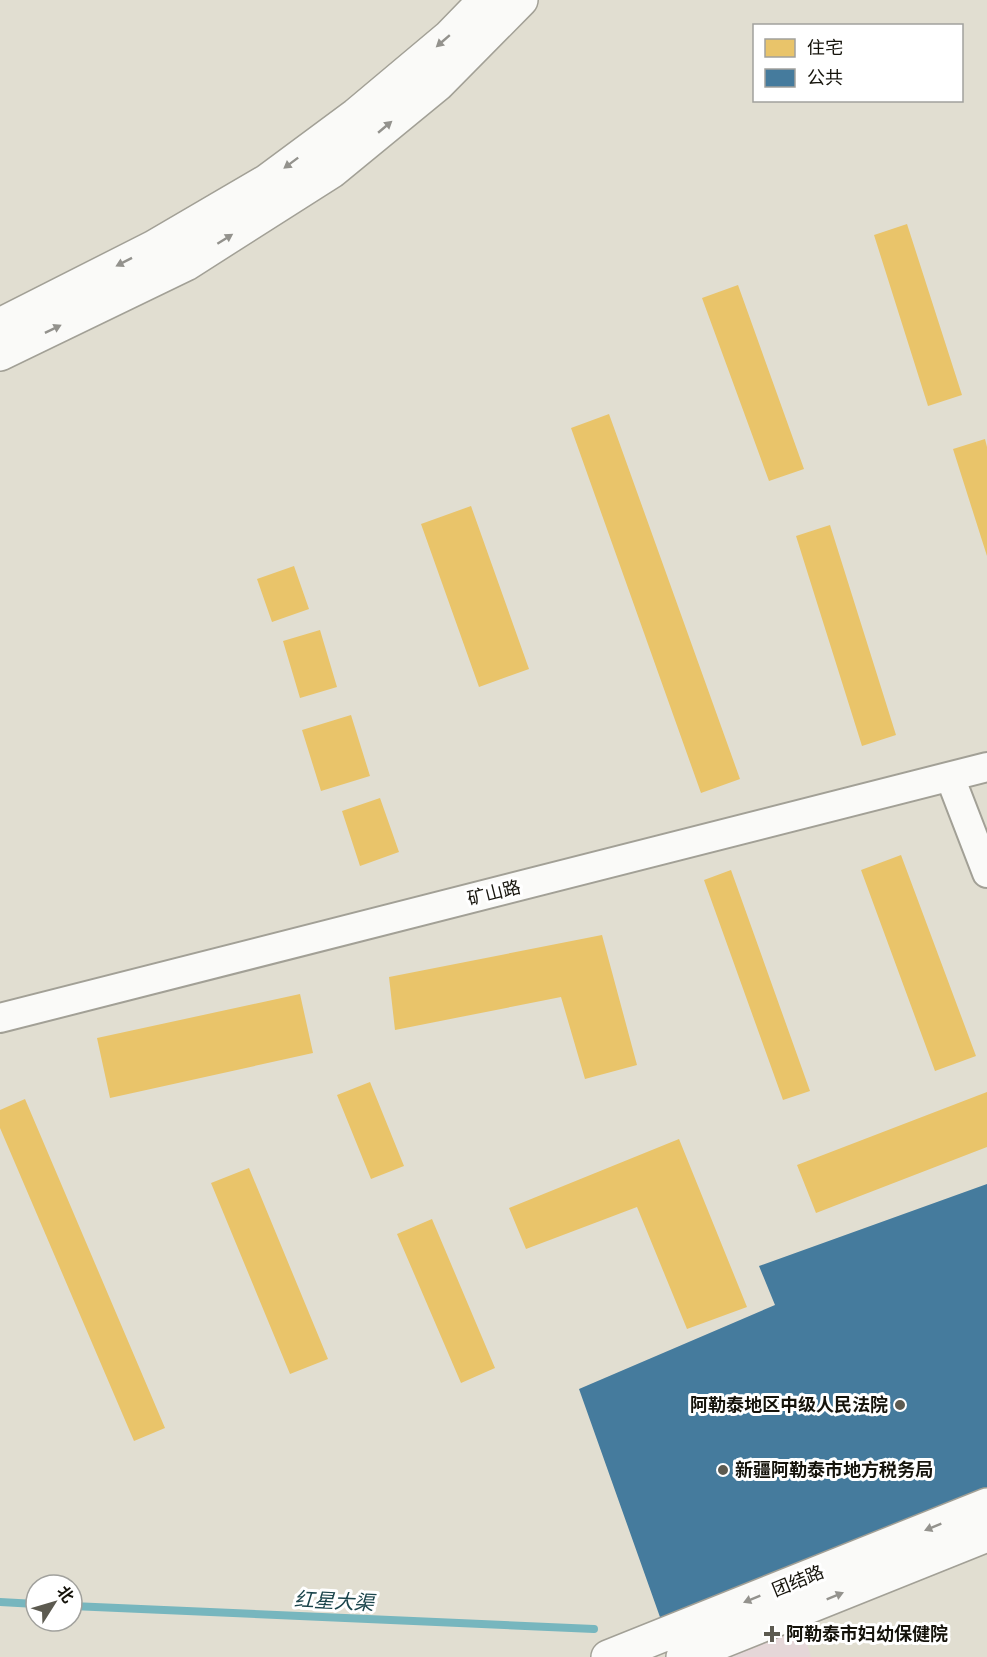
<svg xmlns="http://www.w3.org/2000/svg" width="987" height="1657" font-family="'Golos Text','Noto Sans SC',sans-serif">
  <rect width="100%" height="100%" fill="#e1ded1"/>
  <path fill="#e5d7d8" d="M 797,1611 L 811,1657 L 683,1657 Z"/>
  <path fill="#e9c46a" d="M 907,224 L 962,395 L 928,406 L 874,235 Z
    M 738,285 L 804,469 L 769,481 L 702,298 Z
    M 609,414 L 740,779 L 701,793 L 571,428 Z
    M 985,439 L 987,447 L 987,556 L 953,449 Z
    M 471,506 L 529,669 L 479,687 L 421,524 Z
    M 830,525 L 896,735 L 862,746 L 796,536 Z
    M 294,566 L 309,609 L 272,622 L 257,579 Z
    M 320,630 L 337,687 L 300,698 L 283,641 Z
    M 351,715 L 370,776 L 321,791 L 302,730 Z
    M 380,798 L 399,852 L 360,866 L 342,811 Z
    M 901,855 L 976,1056 L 935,1071 L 861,870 Z
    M 731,870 L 810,1091 L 783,1100 L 704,880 Z
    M 602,935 L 637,1065 L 585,1079 L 561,997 L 395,1030 L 389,977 Z
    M 300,994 L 313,1053 L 110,1098 L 97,1038 Z
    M 370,1082 L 404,1166 L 371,1179 L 337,1095 Z
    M 987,1092 L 987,1147 L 816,1213 L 797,1165 Z
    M 25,1099 L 165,1428 L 134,1441 L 0,1128 L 0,1110 Z
    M 679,1139 L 747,1307 L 687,1329 L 637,1207 L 526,1249 L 509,1208 Z
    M 249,1168 L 328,1359 L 290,1374 L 211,1183 Z
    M 432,1219 L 495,1368 L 461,1383 L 397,1234 Z
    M 987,1230 L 987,1319 L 847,1371 L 818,1293 Z
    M 778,1339 L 800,1402 L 633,1458 L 611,1395 Z"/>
  <path fill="#457b9d" d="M 987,1184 L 987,1505 L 666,1634 L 579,1389 L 775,1305 L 759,1266 Z"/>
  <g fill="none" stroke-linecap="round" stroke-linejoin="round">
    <path stroke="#77b6be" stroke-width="8" d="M 0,1602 L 36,1604
      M 72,1606 L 594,1629"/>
    <defs>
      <path id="minor" d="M 950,777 L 987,873
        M 0,1018 L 987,767"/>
      <path id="major" d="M 0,325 L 154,247 L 267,181 L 356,115 L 449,37 L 485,0
        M 0,354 L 186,264 L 332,171 L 438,84 L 521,0
        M 608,1657 L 987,1505
        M 683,1657 L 987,1535"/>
    </defs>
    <use href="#minor" stroke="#a2a096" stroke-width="32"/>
    <use href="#major" stroke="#a2a096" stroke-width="36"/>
    <use href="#minor" stroke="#fafaf8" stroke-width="28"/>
    <use href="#major" stroke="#fafaf8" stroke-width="33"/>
  </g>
  <defs><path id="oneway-solid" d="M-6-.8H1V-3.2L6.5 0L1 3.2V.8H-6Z" transform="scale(1.5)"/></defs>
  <g fill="#93928d">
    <use href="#oneway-solid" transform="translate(443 41) rotate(139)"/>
    <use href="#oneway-solid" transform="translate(385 127) rotate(-40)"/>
    <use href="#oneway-solid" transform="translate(291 163) rotate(143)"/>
    <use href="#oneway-solid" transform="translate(225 239) rotate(-32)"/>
    <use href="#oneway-solid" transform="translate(124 262) rotate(153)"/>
    <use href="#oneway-solid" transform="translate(53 329) rotate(-26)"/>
    <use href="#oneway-solid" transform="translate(933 1527) rotate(158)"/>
    <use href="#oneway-solid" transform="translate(835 1596) rotate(-22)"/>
    <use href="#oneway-solid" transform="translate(752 1599) rotate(158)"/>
  </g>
  <g fill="#5c5a50" stroke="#fff" stroke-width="2">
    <circle cx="900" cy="1405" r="6"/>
    <circle cx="723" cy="1470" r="6"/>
    <path d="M769 1625h6v6h6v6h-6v6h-6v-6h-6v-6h6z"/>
  </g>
  <g text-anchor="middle" stroke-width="6" stroke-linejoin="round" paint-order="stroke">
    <g font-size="18" fill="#15130b" stroke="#fff">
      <text transform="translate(494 893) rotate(-14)" y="6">矿山路</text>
      <text transform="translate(798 1581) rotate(-22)" y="6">团结路</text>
    </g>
    <g font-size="18" font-weight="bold" fill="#15130b" stroke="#fff" text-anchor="start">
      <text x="888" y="1411" text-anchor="end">阿勒泰地区中级人民法院</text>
      <text x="735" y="1476">新疆阿勒泰市地方税务局</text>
      <text x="786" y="1640">阿勒泰市妇幼保健院</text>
    </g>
    <g font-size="20" font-style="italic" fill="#1a444b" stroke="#fff">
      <text transform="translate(334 1601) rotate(3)" y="7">红星大渠</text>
    </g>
  </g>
  <rect x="753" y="24" width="210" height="78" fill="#ffffff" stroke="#a1a19d" stroke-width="1.5"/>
  <rect x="765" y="39" width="30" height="18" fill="#e9c46a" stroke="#a1a19d" stroke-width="1.5"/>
  <text x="807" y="54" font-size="18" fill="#15130b">住宅</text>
  <rect x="765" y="69" width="30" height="18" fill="#457b9d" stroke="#a1a19d" stroke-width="1.5"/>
  <text x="807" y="84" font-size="18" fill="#15130b">公共</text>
  <g transform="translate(54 1603) rotate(53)"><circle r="28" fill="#ffffff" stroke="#a1a19d" stroke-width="1.5"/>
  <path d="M0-4.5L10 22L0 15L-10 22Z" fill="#5c5a50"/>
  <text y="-9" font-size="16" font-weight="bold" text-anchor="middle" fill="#15130b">北</text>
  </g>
</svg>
